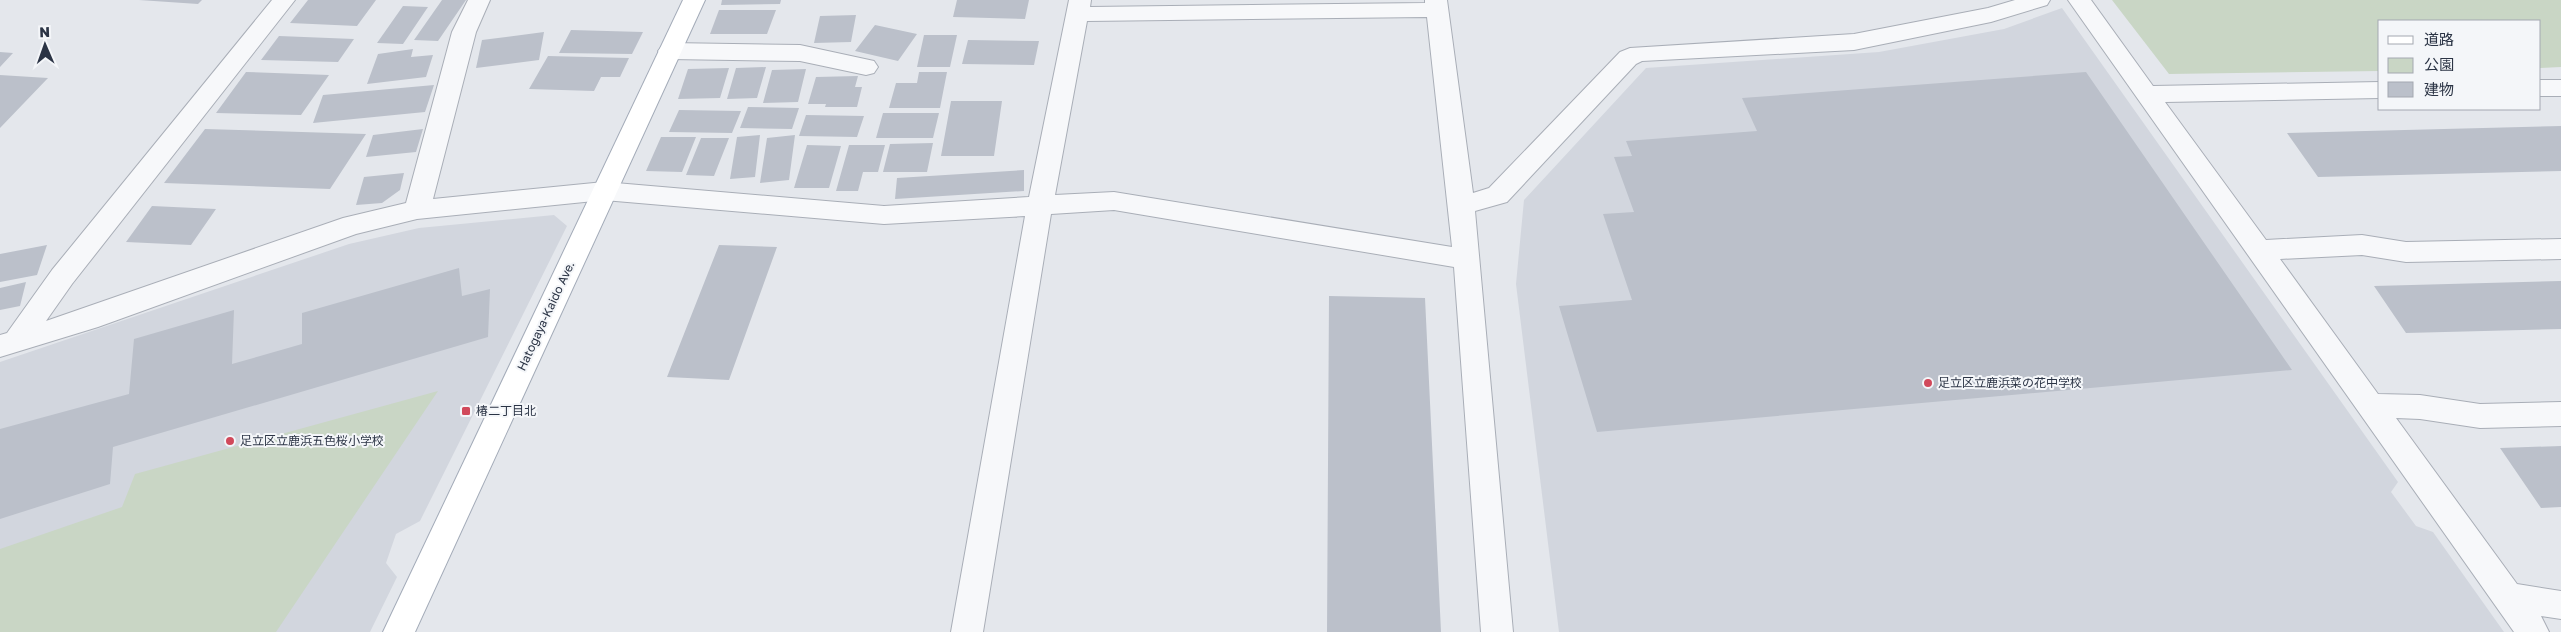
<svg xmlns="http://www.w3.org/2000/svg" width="2561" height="632" font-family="'Golos Text','Noto Sans JP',sans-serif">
  <rect width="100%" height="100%" fill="#e4e7ec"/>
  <path fill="#d2d6de" d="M 2062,8 L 2398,482 L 2391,492 L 2416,526 L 2433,532 L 2504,632 L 1559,632 L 1516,284 L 1524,200 L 1646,68 L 1879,52 L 2004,29 Z
    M 554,215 L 567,226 L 420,521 L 396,534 L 386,563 L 397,577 L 370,632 L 0,632 L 0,362 L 349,244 L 419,228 Z"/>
  <path fill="#c9d6c5" d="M 2112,0 L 2561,0 L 2561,67 L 2540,68 L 2540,21 L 2380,21 L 2380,71 L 2169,74 Z
    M 438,391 L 276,632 L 0,632 L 0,549 L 122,507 L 135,474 Z"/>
  <path fill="#bbc0ca" d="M 139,0 L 202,0 L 198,4 Z
    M 308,0 L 376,0 L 357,26 L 290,23 Z
    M 442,0 L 466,0 L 438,41 L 414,40 Z
    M 722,0 L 781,0 L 780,4 L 721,5 Z
    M 957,0 L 1029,0 L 1025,19 L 953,17 Z
    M 403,6 L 428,7 L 403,44 L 377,43 Z
    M 719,10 L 776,10 L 767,34 L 710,34 Z
    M 856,15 L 851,42 L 814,43 L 820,16 Z
    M 875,25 L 917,34 L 898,61 L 855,51 Z
    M 571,30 L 643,32 L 632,54 L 559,53 Z
    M 544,32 L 539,60 L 476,68 L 482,40 Z
    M 924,35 L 957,35 L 950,67 L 917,67 Z
    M 279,36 L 354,39 L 338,62 L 261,60 Z
    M 968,40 L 1039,41 L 1034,65 L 962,64 Z
    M 413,49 L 411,57 L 433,55 L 426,77 L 367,84 L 378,54 Z
    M 0,52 L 13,53 L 0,67 Z
    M 548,56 L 629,58 L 620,77 L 601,77 L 594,91 L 529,89 Z
    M 766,67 L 757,98 L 727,99 L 736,68 Z
    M 729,68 L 720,98 L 678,99 L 688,69 Z
    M 806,69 L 798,102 L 763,103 L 772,70 Z
    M 246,72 L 329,75 L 301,115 L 216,113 Z
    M 919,72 L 947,72 L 940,108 L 889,108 L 896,83 L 917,83 Z
    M 2086,72 L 2292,370 L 1597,432 L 1559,306 L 1632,300 L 1603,214 L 1634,212 L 1614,157 L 1632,156 L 1626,141 L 1757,131 L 1742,98 Z
    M 0,75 L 48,78 L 0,128 Z
    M 858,76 L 855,87 L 862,87 L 857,107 L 825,107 L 826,104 L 808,104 L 816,77 Z
    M 434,85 L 425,112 L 313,123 L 323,95 Z
    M 951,101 L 1002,101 L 994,156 L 941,156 Z
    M 748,107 L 799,108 L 792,129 L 740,128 Z
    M 679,110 L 741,111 L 732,133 L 669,132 Z
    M 883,113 L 939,113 L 933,138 L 876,138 Z
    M 806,115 L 864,116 L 857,137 L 799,136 Z
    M 2561,126 L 2561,171 L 2318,177 L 2287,133 Z
    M 205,129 L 366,134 L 330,189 L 164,183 Z
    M 423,129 L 416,152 L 366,157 L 373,135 Z
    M 760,135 L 755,177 L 730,179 L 737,137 Z
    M 795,135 L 789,180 L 760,183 L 767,138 Z
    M 661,137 L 696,137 L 682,172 L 646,171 Z
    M 701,138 L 729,138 L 714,176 L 686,175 Z
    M 933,143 L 927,172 L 883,172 L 890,144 Z
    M 807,145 L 841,146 L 829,188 L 794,188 Z
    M 849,145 L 885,145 L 878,172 L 863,172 L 858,191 L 836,191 Z
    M 1024,170 L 1024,191 L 895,199 L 897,178 Z
    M 404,173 L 400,190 L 382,203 L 356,205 L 364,177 Z
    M 152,206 L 216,209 L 191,245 L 126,242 Z
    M 47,245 L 37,275 L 0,282 L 0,254 Z
    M 719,245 L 777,247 L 729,380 L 667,377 Z
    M 459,268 L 462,296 L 490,289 L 488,337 L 113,447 L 110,484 L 0,519 L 0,429 L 129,394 L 134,339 L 234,310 L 232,364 L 302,344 L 302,313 Z
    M 2561,281 L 2561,329 L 2406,333 L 2374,286 Z
    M 26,282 L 20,306 L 0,310 L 0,288 Z
    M 1329,296 L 1425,298 L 1441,632 L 1327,632 Z
    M 2561,446 L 2561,507 L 2541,508 L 2500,448 Z"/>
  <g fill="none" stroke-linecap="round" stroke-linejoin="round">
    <defs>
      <path id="minor" d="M 272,0 L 295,0 L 72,284 L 46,321 L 343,218 L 406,203 L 452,32 L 468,0 L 490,0 L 476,32 L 433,199 L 604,182 L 884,206 L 1029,197 L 1069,0 L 1091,0 L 1090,7 L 1425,3 L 1425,0 L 1447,0 L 1473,193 L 1489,188 L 1620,52 L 1630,48 L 1854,34 L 1988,8 L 2015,0 L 2050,0 L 2047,5 L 1991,22 L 1854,50 L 1642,61 L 1636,64 L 1507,202 L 1475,211 L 1513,632 L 1481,632 L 1454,267 L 1114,210 L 1051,214 L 983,632 L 951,632 L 1025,216 L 884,224 L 604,200 L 417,219 L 356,234 L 98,327 L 0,357 L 0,335 L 7,333 L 52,270 ZM 1427,17 L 1452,247 L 1114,192 L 1055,195 L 1087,21 Z
        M 2068,0 L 2091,0 L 2153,86 L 2380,82 L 2380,98 L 2165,102 L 2266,240 L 2362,235 L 2406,242 L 2561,239 L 2561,259 L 2406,262 L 2362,255 L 2280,259 L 2378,394 L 2420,395 L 2480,404 L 2561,402 L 2561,426 L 2480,428 L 2420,419 L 2396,418 L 2517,584 L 2561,591 L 2561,619 L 2541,616 L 2549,632 L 2514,632 Z
        M 670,43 L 800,45 L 874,61 L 878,67 L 874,73 L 866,75 L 800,61 L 670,59 L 662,56 L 658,51 L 662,46 Z
        M 2540,80 L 2561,80 L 2561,96 L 2540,96 Z"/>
      <path id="major" d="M 683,0 L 705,0 L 415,632 L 383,632 Z"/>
    </defs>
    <use href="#minor" stroke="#a9aeb7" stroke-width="2"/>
    <use href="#major" stroke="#a3abb8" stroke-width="2"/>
    <use href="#minor" fill="#f7f8fa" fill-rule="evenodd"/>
    <use href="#major" fill="#fff" fill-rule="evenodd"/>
  </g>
  <g fill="#d1495b" stroke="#f4f6f9" stroke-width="2">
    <circle cx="1928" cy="383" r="5"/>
    <rect x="461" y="406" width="10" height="10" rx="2.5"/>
    <circle cx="230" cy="441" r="5"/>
  </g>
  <g text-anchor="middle" stroke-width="4" stroke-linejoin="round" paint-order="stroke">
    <g font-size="12" fill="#2b3445" stroke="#f4f6f9">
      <text transform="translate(546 316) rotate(-65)" y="4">Hatogaya-Kaido Ave.</text>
    </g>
    <g font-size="12" fill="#2b3445" stroke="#f4f6f9" text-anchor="start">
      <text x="1938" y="387">足立区立鹿浜菜の花中学校</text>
      <text x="476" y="415">椿二丁目北</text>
      <text x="240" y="445">足立区立鹿浜五色桜小学校</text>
    </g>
  </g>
  <rect x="2378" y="20" width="162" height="90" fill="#f4f6f9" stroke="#a4a8b1"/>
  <rect x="2388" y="36" width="25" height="8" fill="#ffffff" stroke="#a4a8b1"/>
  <text x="2424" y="45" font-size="15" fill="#2b3445">道路</text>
  <rect x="2388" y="58" width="25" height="15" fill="#c9d6c5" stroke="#a4a8b1"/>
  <text x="2424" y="70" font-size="15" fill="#2b3445">公園</text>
  <rect x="2388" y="82" width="25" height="15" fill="#bbc0ca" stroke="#a4a8b1"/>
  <text x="2424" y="95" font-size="15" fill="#2b3445">建物</text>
  <g transform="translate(45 45) rotate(358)" stroke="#f4f6f9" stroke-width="4" paint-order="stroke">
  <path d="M0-4L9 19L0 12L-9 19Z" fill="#2b3445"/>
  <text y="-8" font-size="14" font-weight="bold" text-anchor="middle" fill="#2b3445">N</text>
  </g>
</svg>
